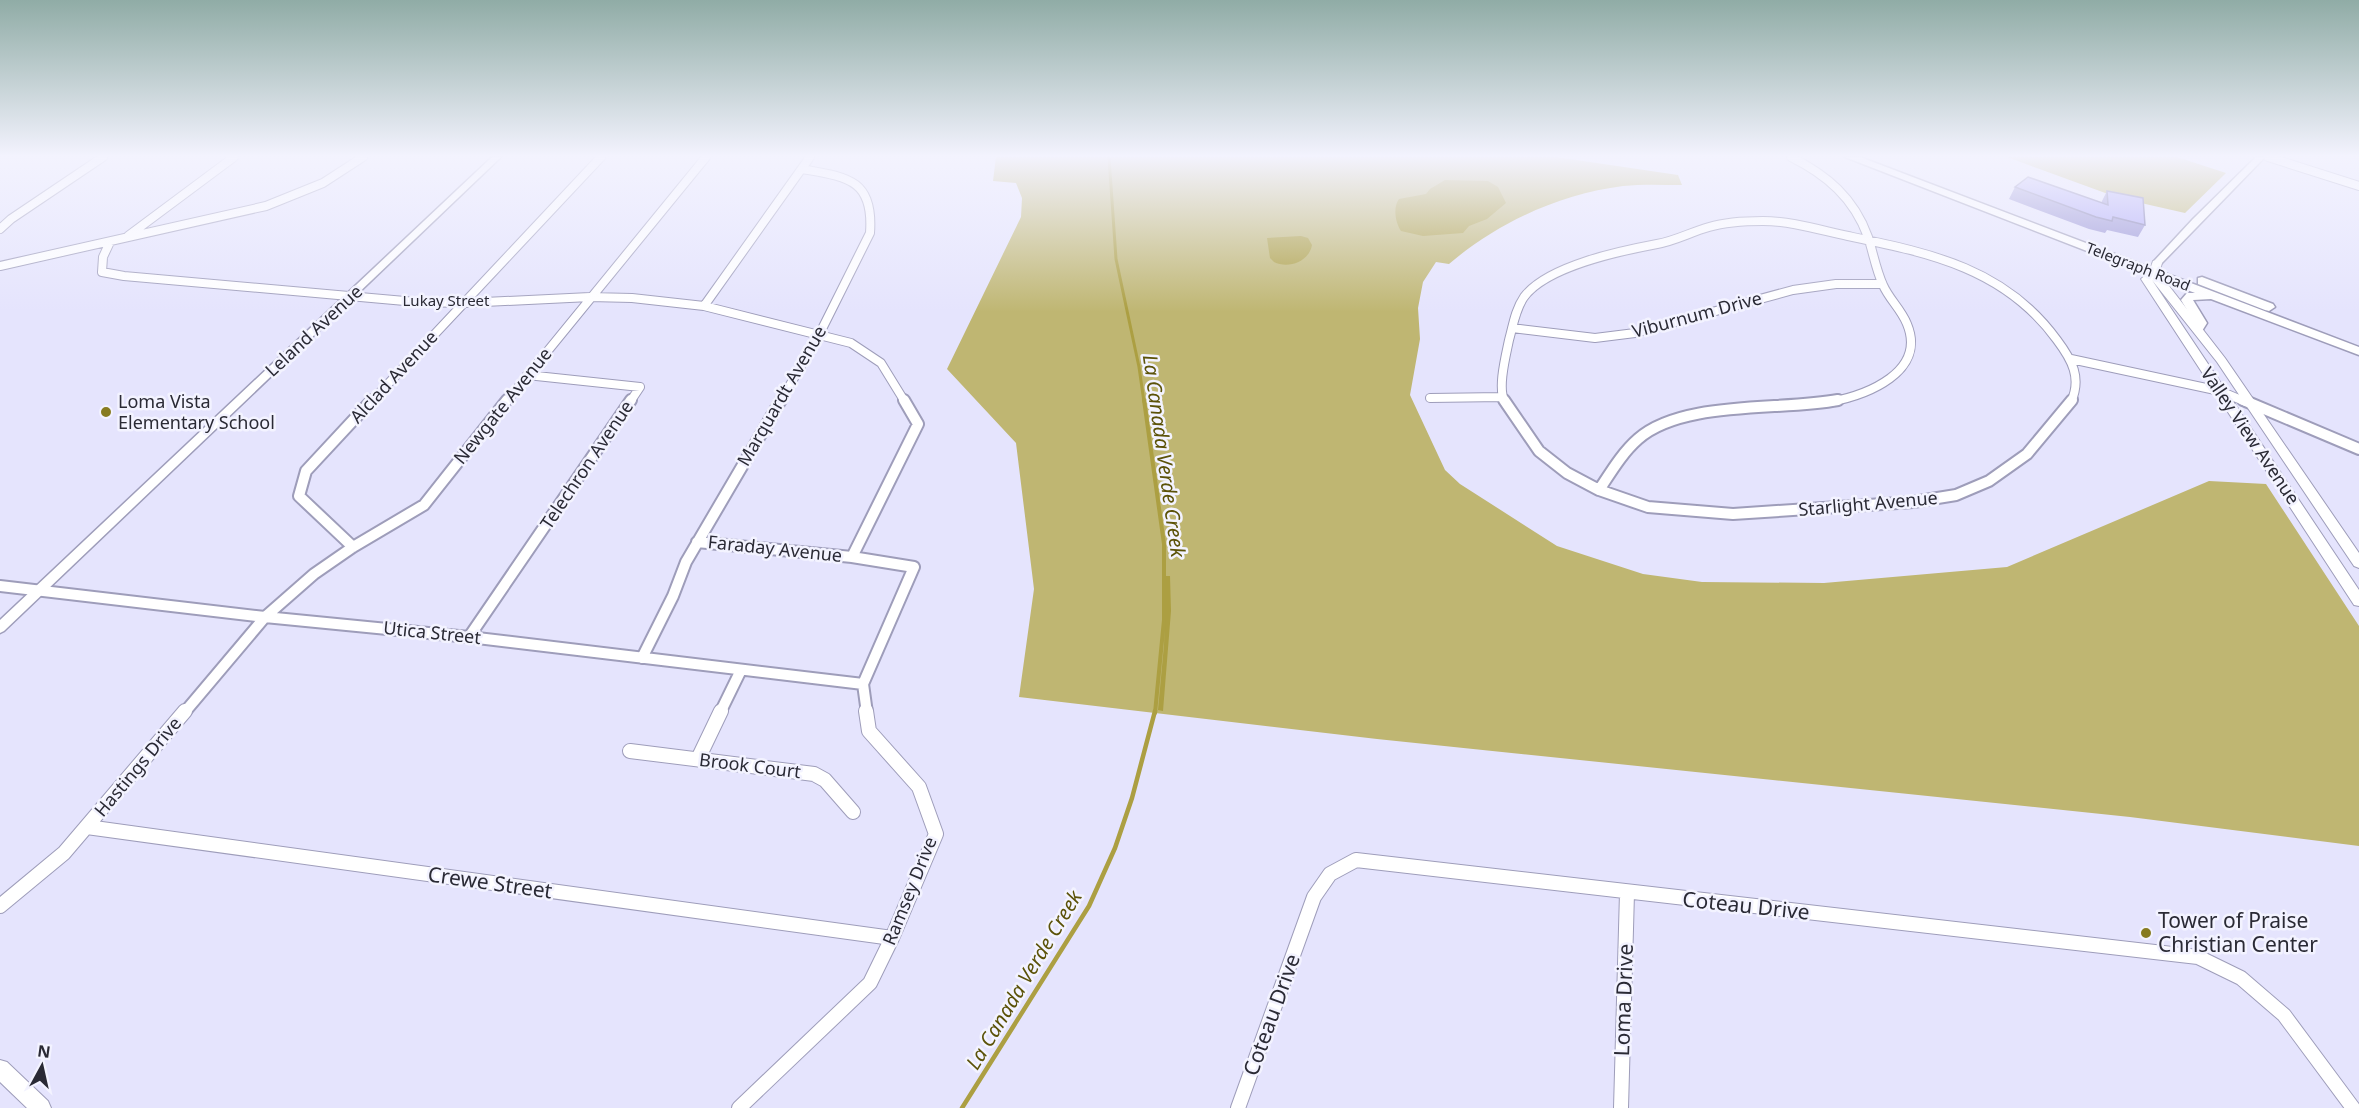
<svg xmlns="http://www.w3.org/2000/svg" width="2359" height="1108" font-family="'Noto Sans',sans-serif">
  <rect width="100%" height="100%" fill="#e5e4fd"/>
  <path fill="#bfb672" d="M 996,157 L 1556,157 L 1678,175 L 1682,185 C 1663,185 1642,184 1623,186 C 1559,194 1497,223 1449,264 L 1436,262 L 1423,282 L 1418,308 L 1420,339 L 1410,395 L 1445,470 L 1460,484 L 1557,546 L 1643,574 L 1702,582 L 1824,583 L 2007,567 L 2209,481 L 2266,484 L 2359,626 L 2359,846 L 2130,817 L 1377,739 L 1019,697 L 1034,589 L 1016,443 L 947,369 L 1021,217 L 1022,198 L 1016,183 L 993,181 Z
    M 2007,157 L 2177,157 L 2226,173 L 2185,213 L 2119,198 Z"/>
  <path fill="#ac9f42" d="M 1445,180 L 1488,181 L 1498,187 L 1506,203 L 1487,219 L 1469,226 L 1463,233 L 1423,236 L 1401,231 C 1395,222 1393,207 1399,199 L 1426,194 L 1430,189 Z
    M 1301,236 L 1308,238 L 1312,245 C 1309,262 1288,269 1274,262 L 1270,258 L 1267,238 Z
    M 1166,576 L 1170,576 L 1171,611 L 1163,711 L 1158,710 L 1164,645 Z"/>
  <g fill="none" stroke-linecap="round" stroke-linejoin="round">
    <path stroke="#ac9f42" stroke-width="3" d="M 1109,157 L 1116,259 L 1139,367 L 1144,402"/>
    <path stroke="#ac9f42" stroke-width="4" d="M 1144,400 L 1164,544 L 1164,620 L 1155,713"/>
    <path stroke="#ac9f42" stroke-width="4.5" d="M 962,1108 L 1089,906 L 1115,848 L 1132,798 L 1155,711"/>
    <defs>
      <path id="minor-far2" d="M 1791,157 C 1827,175 1854,198 1868,237 C 1873,252 1876,270 1883,285 C 1889,299 1901,309 1907,324 C 1927,372 1867,395 1830,402
        M 2268,157 L 2359,186
        M 0,229 L 11,219 L 103,157
        M 128,236 L 234,157
        M 110,242 L 103,257 L 102,272 L 124,276 L 416,302 L 464,303 L 590,297 L 632,298 L 704,306 L 851,343 L 881,363 L 905,402
        M 0,266 L 266,206 L 323,183 L 363,157
        M 704,306 L 810,157
        M 1512,328 L 1595,338 L 1635,333 L 1793,290 L 1836,284 L 1881,284
        M 2071,359 L 2220,391 L 2246,402
        M 527,375 L 640,387 L 630,402
        M 1430,398 L 1502,397
        M 371,402 L 601,157
        M 506,402 L 706,157
        M 780,402 L 819,335 L 870,233 C 874,179 847,177 802,169
        M 1505,402 C 1497,389 1506,355 1509,340 C 1513,326 1515,310 1524,297 C 1547,266 1620,251 1657,244 C 1675,241 1691,232 1709,227 C 1726,222 1745,221 1763,221 C 1791,221 1820,230 1848,236 C 1929,253 2005,268 2057,340 C 2072,360 2082,378 2071,402"/>
      <path id="minor-far1" d="M 1504,400 L 1539,451 L 1567,473 L 1599,490 L 1648,507 L 1733,514 L 1913,502 L 1956,495 L 1989,481 L 2027,454 L 2072,400
        M 2243,400 L 2359,449
        M 1599,490 C 1611,472 1622,453 1638,439 C 1682,400 1780,411 1838,400
        M 697,542 L 852,557
        M 353,547 L 299,496 L 306,471 L 372,400
        M 0,586 L 265,617 L 469,637 L 863,684
        M 469,637 L 631,400
        M 642,658 L 673,596 L 686,562 L 781,400
        M 184,713 L 265,617 L 314,574 L 353,547 L 424,505 L 507,400
        M 720,713 L 741,670
        M 867,713 L 863,684 L 914,567 L 852,557 L 918,424 L 904,400"/>
      <path id="minor" d="M 630,751 L 814,774 L 825,780 L 853,812
        M 698,759 L 721,711
        M 87,827 L 892,938
        M 0,906 L 64,853 L 185,711
        M 739,1108 L 870,983 L 892,938 L 936,834 L 919,787 L 869,731 L 866,711
        M 1238,1108 L 1314,897 L 1330,874 L 1356,860 L 2198,957 L 2241,978 L 2284,1015 L 2353,1108
        M 1621,1108 L 1627,893"/>
      <path id="tertiary" d="M 492,157 L 501,157 L 4,631 L 0,633 L 0,620 Z
        M 2256,157 L 2265,157 L 2160,265 L 2154,265 L 2154,261 L 2193,219 Z"/>
      <path id="secondary" d="M 2157,260 L 2162,263 L 2159,273 L 2225,358 L 2359,553 L 2359,568 L 2354,566 L 2217,362 L 2152,280 L 2359,590 L 2359,606 L 2354,605 L 2141,279 L 2149,272 L 2153,261 Z
        M 0,1060 L 7,1062 L 48,1101 L 51,1108 L 27,1108 L 0,1082 Z"/>
      <path id="primary" d="M 1845,157 L 1860,157 L 2359,347 L 2359,355 L 2211,299 L 2193,300 L 2207,323 L 2202,331 L 2194,331 L 2192,328 L 2195,323 L 2181,300 L 2187,293 L 2195,293 Z
        M 2202,277 L 2273,304 L 2275,307 L 2269,311 L 2265,310 L 2198,284 L 2198,278 Z"/>
    </defs>
    <use href="#minor-far2" stroke="#9e9dba" stroke-width="10"/>
    <use href="#minor-far1" stroke="#9e9dba" stroke-width="14"/>
    <use href="#minor" stroke="#9e9dba" stroke-width="16"/>
    <use href="#tertiary" stroke="#9e9dba" stroke-width="3"/>
    <use href="#secondary" stroke="#9e9dba" stroke-width="2"/>
    <use href="#primary" stroke="#9e9dba" stroke-width="3"/>
    <use href="#minor-far2" stroke="#fff" stroke-width="8"/>
    <use href="#minor-far1" stroke="#fff" stroke-width="10"/>
    <use href="#minor" stroke="#fff" stroke-width="14"/>
    <use href="#tertiary" fill="#fff" fill-rule="evenodd"/>
    <use href="#secondary" fill="#fff" fill-rule="evenodd"/>
    <use href="#primary" fill="#fff" fill-rule="evenodd"/>
  </g>
  <path fill="#9590d4" d="M 2015,187 L 2101,203 L 2107,191 L 2145,225 L 2138,237 L 2107,230 L 2105,233 L 2089,229 L 2009,199 Z"/>
  <path fill="#ada7f7" stroke="#7975ad" stroke-width="1.5" d="M 2028,177 L 2108,205 L 2107,191 L 2143,198 L 2145,225 L 2113,217 L 2112,221 L 2096,217 L 2015,187 Z"/>
  <linearGradient id="sky" x2="0" y2="1"><stop stop-color="#90aca6"/><stop offset="0.5" stop-color="#f3f3fe"/><stop offset="1" stop-color="#f3f3fe" stop-opacity="0"/></linearGradient>
  <rect width="2359" height="312" fill="url(#sky)"/>
  <g fill="#877b20" stroke="#f3f3ff" stroke-width="2">
    <circle cx="106" cy="412" r="6"/>
    <circle cx="2146" cy="933" r="6"/>
  </g>
  <g text-anchor="middle" stroke-width="5" stroke-linejoin="round" paint-order="stroke">
    <g font-size="15" fill="#2a2a35" stroke="#f3f3ff">
      <text transform="translate(2138 267) rotate(21)" y="5">Telegraph Road</text>
      <text x="446" y="306">Lukay Street</text>
    </g>
    <g font-size="18" fill="#2a2a35" stroke="#f3f3ff">
      <text transform="translate(1697 315) rotate(-15)" y="6">Viburnum Drive</text>
      <text transform="translate(314 331) rotate(-43)" y="6">Leland Avenue</text>
      <text transform="translate(394 377) rotate(-47)" y="6">Alclad Avenue</text>
      <text transform="translate(782 396) rotate(-60)" y="6">Marquardt Avenue</text>
      <text transform="translate(503 406) rotate(-51)" y="6">Newgate Avenue</text>
      <text transform="translate(2250 436) rotate(56)" y="6">Valley View Avenue</text>
      <text transform="translate(587 465) rotate(-56)" y="6">Telechron Avenue</text>
      <text transform="translate(1868 504) rotate(-5)" y="6">Starlight Avenue</text>
      <text transform="translate(775 549) rotate(6)" y="6">Faraday Avenue</text>
      <text transform="translate(432 633) rotate(6)" y="6">Utica Street</text>
      <text transform="translate(750 766) rotate(7)" y="6">Brook Court</text>
      <text transform="translate(138 767) rotate(-50)" y="6">Hastings Drive</text>
      <text transform="translate(910 891) rotate(-68)" y="6">Ramsey Drive</text>
    </g>
    <g font-size="18" fill="#2a2a35" stroke="#f3f3ff" text-anchor="start">
      <text x="118" y="408">Loma Vista<tspan x="118" dy="21">Elementary School</tspan></text>
    </g>
    <g font-size="20" font-style="italic" fill="#5b5208" stroke="#f3f3ff">
      <text transform="translate(1164 456) rotate(82)" y="7">La Canada Verde Creek</text>
      <text transform="translate(1024 980) rotate(-59)" y="7">La Canada Verde Creek</text>
    </g>
    <g font-size="21" fill="#2a2a35" stroke="#f3f3ff">
      <text transform="translate(490 883) rotate(8)" y="7">Crewe Street</text>
      <text transform="translate(1746 906) rotate(6)" y="7">Coteau Drive</text>
      <text transform="translate(1624 1000) rotate(-88)" y="7">Loma Drive</text>
      <text transform="translate(1272 1015) rotate(-70)" y="7">Coteau Drive</text>
    </g>
    <g font-size="21" fill="#2a2a35" stroke="#f3f3ff" text-anchor="start">
      <text x="2158" y="928">Tower of Praise<tspan x="2158" dy="24">Christian Center</tspan></text>
    </g>
  </g>
  <g transform="translate(42 1066) rotate(8)" stroke="#f3f3ff" stroke-width="4.5" paint-order="stroke">
  <path d="M0-4.5L10 22L0 15L-10 22Z" fill="#2a2a35"/>
  <text y="-9" font-size="16" font-weight="bold" text-anchor="middle" fill="#2a2a35">N</text>
  </g>
</svg>
